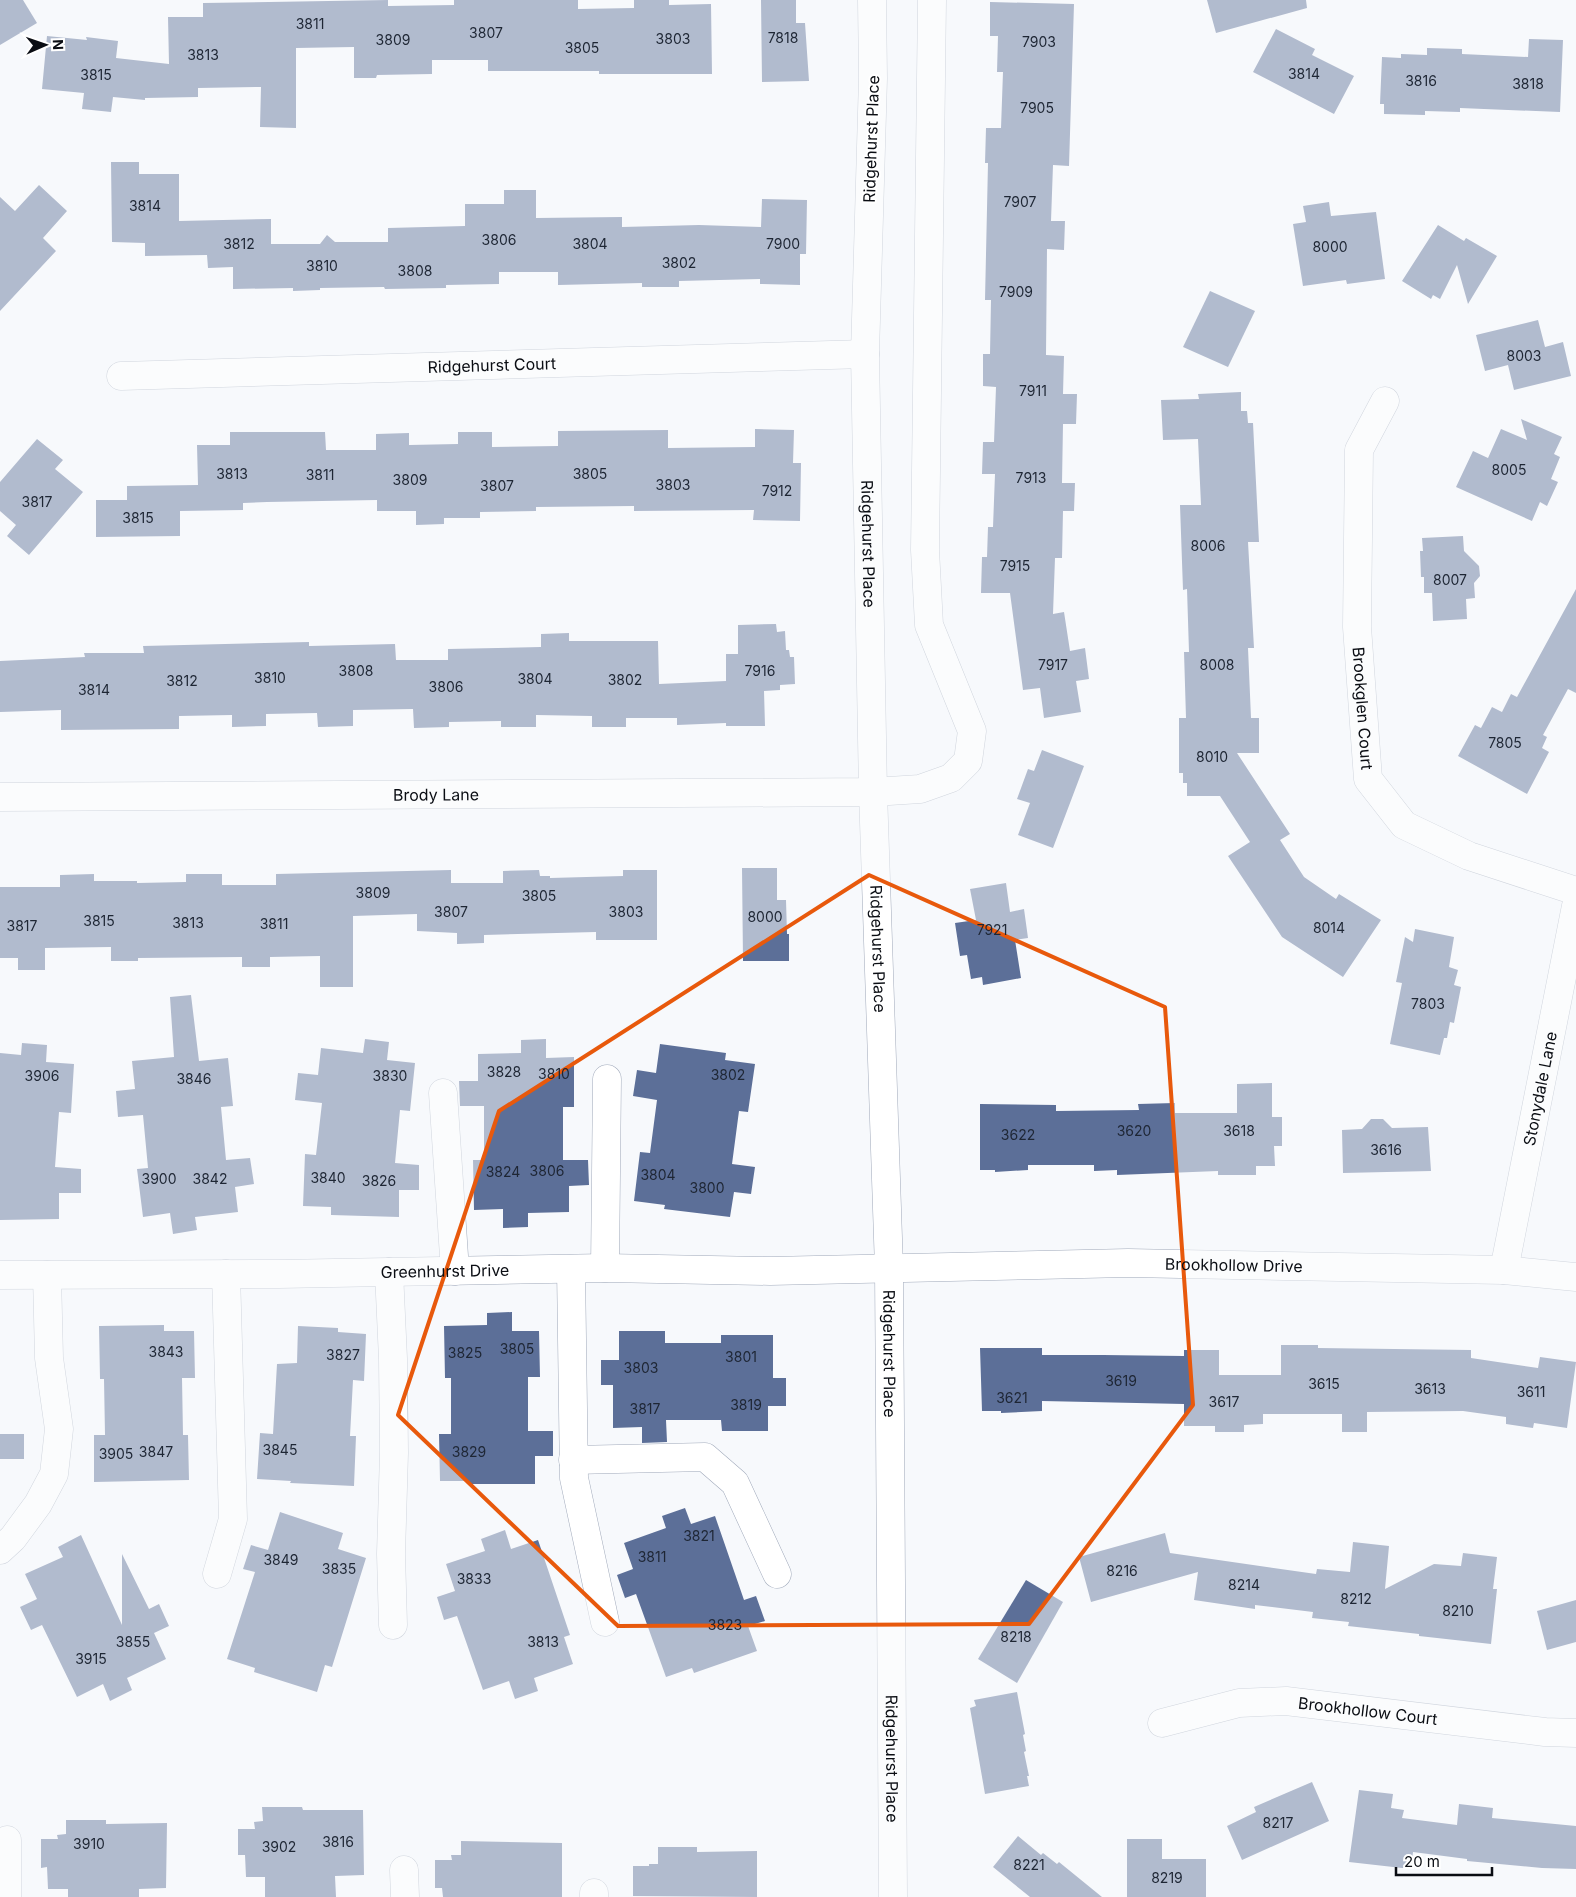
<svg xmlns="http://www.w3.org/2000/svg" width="1576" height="1897" font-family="Inter,sans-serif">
<rect width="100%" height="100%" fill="#f7f9fc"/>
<g fill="#5c6f98">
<path d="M0 0H23L37 23 0 45Z"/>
<path d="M388 0V6L454 5V0H578V9L634 8V0H669V5L711 4 712 74H599V71H488V60H432V74L377 75 376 78H354V47L296 48V128L260 127 261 87 198 88V97L145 98V100L113 97 111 112 82 109 84 93 42 89 47 36 87 40 86 37 118 41 116 58 169 64 168 17H203V3Z"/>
<path d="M761 0H796V23H805L809 81 762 82Z"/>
<path d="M1207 0H1306L1307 8 1216 33Z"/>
<path d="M990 2 1074 4 1069 166 1053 165 1051 221H1065L1064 250 1047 249 1046 355 1064 356 1063 394H1077L1076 424H1063L1062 483H1075L1074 511H1063L1062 558H1055L1053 614 1064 612 1070 651 1085 648 1089 679 1076 681 1081 712 1044 718 1040 688 1023 690 1010 593H981L982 557H987L988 527H993L995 474H982L983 442H994L996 387 983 386V354H990L991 300H985L988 163H985L986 128H1001L1003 72H997L998 36H990Z"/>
<path d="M1276 29 1315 49 1312 55 1354 76 1334 114 1253 72Z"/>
<path d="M1529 39 1563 40 1560 112 1460 108V112L1425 111V115L1384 114V104H1380L1382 57 1401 58V54L1427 55V48L1462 49V54L1528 57Z"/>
<path d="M111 162H139V174H179V221L271 219V244H320L327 235 335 242H388V228L465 226V204H504V190H536V218L622 217V227L699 225 761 227 762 199 807 200 806 254H800V285L760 284V279L679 281V287H642V283L558 285V272H499V284L446 285V288L385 289 384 287 320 288V290L293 291V288L233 289V267L208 268 207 255 145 256V243L112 242Z"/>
<path d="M39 185 67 211 43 238 56 251 0 311V197L15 211Z"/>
<path d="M1329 202 1331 216 1376 212 1385 279 1347 284 1346 280 1303 286 1293 224 1306 222 1303 206Z"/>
<path d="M1438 225 1464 241 1466 238 1497 256 1468 304 1457 265 1440 299 1433 295 1431 299 1402 281Z"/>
<path d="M1210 291 1255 311 1228 367 1183 347Z"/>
<path d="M1538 320 1545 347 1563 342 1571 376 1514 390 1508 365 1485 371 1476 335Z"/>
<path d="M1241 392V411H1247L1248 423H1253L1259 542H1248L1254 648H1248L1251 718H1259V753H1237L1290 834 1280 840 1304 877 1336 899 1339 894 1381 920 1343 977 1282 937 1228 856 1250 842 1220 796H1187V783H1183V773H1179V718H1186L1184 652H1189L1187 589 1183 590 1180 505H1201L1198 439 1163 440 1161 400 1199 399 1198 394Z"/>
<path d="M1521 419 1562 437 1554 454 1560 457 1551 479 1558 482 1547 506 1540 502 1532 521 1456 487 1473 451 1488 458 1501 429 1527 440Z"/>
<path d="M755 429 794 430 793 463H801L800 521 753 520 754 510 634 511V506L536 507V511L480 512V518H444V524L416 525V511H377V500L267 502 243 503V510L180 511V536L96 537V500H127V486L198 485 197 445H230V432H325L326 450H376V434L409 433V445L458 444V432H492V447L558 446V431L668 430V448L755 447Z"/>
<path d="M37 439 63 460 55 469 83 492 29 555 7 536 16 525 0 511V482Z"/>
<path d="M1463 536 1464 551 1479 566 1480 576 1474 583 1475 598 1466 599 1467 619 1433 621 1432 593H1424V577H1421L1420 551H1423L1422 538Z"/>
<path d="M1576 589V693L1568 689 1543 735 1547 737 1542 748 1549 752 1527 794 1458 756 1475 725 1481 728 1492 707 1502 712 1511 694 1517 697Z"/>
<path d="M776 624 777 632 785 631 786 650H789L790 657H794L795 684 780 685V690L764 691 765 726H726V723L677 725V718H626V727H592V716L536 715V727H501V721L449 722V727L414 728 413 709 353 710V726L318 727 317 713 266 714V726L232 727V715L179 716V729L61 730V710L0 712V661L85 657 84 653H144L143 646 309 642V646L395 644 396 660H448V649L541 647V634L569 633V641H658L659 684 726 681V654H738V625Z"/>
<path d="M1042 750 1084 766 1053 848 1018 835 1030 803 1017 799 1028 769 1034 771Z"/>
<path d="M742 868H777V900H786L787 934H789V961H743Z"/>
<path d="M451 870V883H503V871L539 870 540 876H550V878L623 876V870H657V940H596V932L484 935V943L457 944V933L417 931V914L353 916V987H320V956L270 957V967H242V957L138 958V961H111V947L45 948V970H18V958H0V887H60V875L94 874V881H137V883L186 882V874H222V885H276V874Z"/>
<path d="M1006 883 1010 912 1024 909 1028 938 1015 940 1021 978 983 985 982 977 971 979 967 955 960 956 955 923 976 920 970 889Z"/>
<path d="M1415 929 1454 937 1449 967 1458 970 1454 985 1461 987 1454 1023 1450 1022 1447 1038H1444L1440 1055 1390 1044 1402 983 1396 982 1405 937 1413 942Z"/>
<path d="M191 995 199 1061 228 1058 233 1106 221 1107 226 1160 250 1158 254 1184 235 1187 238 1212 195 1217 197 1230 173 1234 170 1213 143 1217 137 1169 148 1168 143 1115 118 1117 116 1091 135 1089 132 1061 174 1057 170 997Z"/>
<path d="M365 1039 389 1042 387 1060 415 1063 410 1111 400 1110 395 1163 419 1165V1190H399V1217L331 1215V1207L303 1206 305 1154 316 1155 322 1103 295 1100 298 1073 318 1075 321 1048 363 1053Z"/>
<path d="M546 1039V1058L574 1057V1107H563V1160H588L589 1185 569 1186V1212L528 1213V1227L503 1228V1209L474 1210 473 1160H484V1106H460L459 1081H478V1054L521 1053V1040Z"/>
<path d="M22 1043 47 1045 46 1062 74 1064 71 1113 59 1112 55 1167 81 1169V1193H59V1219L0 1220V1053L21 1055Z"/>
<path d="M660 1044 726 1053 725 1060 755 1064 748 1112 739 1111 732 1164 755 1167 751 1194 734 1192 730 1217 664 1209 665 1205 634 1201 640 1152 650 1153 657 1100 633 1096 637 1070 656 1073Z"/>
<path d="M1272 1083V1117H1282V1146H1274L1275 1166H1256V1175H1218V1171L1117 1175V1170L1094 1171V1165H1028V1170L995 1172V1170H980V1104L1056 1105V1111L1139 1110 1138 1104 1175 1103V1113H1237V1084Z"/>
<path d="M1371 1119H1383L1392 1128 1428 1127 1431 1171 1343 1173 1342 1130 1362 1129Z"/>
<path d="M512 1312V1331H539L540 1377H528V1431H553V1456H535V1484H467V1481H440L439 1434H451V1378H445L444 1326 487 1325V1313Z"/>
<path d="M164 1325V1331H194L195 1378H182L183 1435H188L189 1480 94 1482V1435H105L104 1379H100L99 1326Z"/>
<path d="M298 1326 338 1328V1332L366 1334 364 1381 353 1380 350 1436H356L354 1486 290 1483 291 1481 257 1479 260 1433 273 1434 277 1364 297 1363Z"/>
<path d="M619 1331H665V1343H721V1335H773V1378H786V1406H768V1431H722L721 1420H666L667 1442 642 1443V1427L613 1428V1385H601V1360H619Z"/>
<path d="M1281 1345H1318V1348L1471 1350V1358L1538 1368 1540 1357 1576 1362 1567 1428 1534 1423 1533 1428 1506 1424V1417L1463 1411 1367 1412V1432H1342V1414H1263V1424L1244 1425V1432H1215V1426H1184V1404L1042 1401V1411L1001 1413V1411H982L980 1348H1042V1355H1103L1184 1356V1350H1219V1375H1281Z"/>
<rect x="0" y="1434" width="24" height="25"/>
<path d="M685 1508 691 1524 715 1516 744 1600 756 1596 765 1621 748 1626 757 1651 694 1673 692 1668 666 1677 636 1594 625 1598 617 1575 633 1569 624 1543 666 1528 662 1516Z"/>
<path d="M280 1512 343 1533 338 1549 366 1558 332 1667 325 1665 317 1692 254 1672 255 1668 227 1659 255 1572 243 1569 251 1545 268 1550Z"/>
<path d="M505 1530 511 1549 538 1540 570 1635 564 1637 573 1664 534 1678 538 1691 515 1699 509 1681 483 1690 457 1616 444 1620 437 1597 455 1591 446 1564 485 1551 481 1539Z"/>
<path d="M1165 1533 1170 1553 1316 1574 1317 1569 1350 1572 1353 1542 1389 1546 1385 1589 1434 1564 1461 1566 1463 1553 1497 1557 1493 1589H1497L1491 1644 1419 1636V1634L1348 1626 1349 1622 1312 1618 1313 1612 1255 1605V1609L1194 1600 1198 1572 1091 1602 1079 1557Z"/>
<path d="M81 1535 122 1625V1554L149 1609 159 1604 169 1626 154 1633 166 1659 127 1678 132 1690 110 1701 103 1684 77 1697 42 1625 31 1630 20 1607 37 1599 25 1574 63 1557 58 1547Z"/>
<path d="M1026 1580 1063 1602 1017 1683 978 1659Z"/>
<path d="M1576 1600V1642L1547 1650 1537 1611Z"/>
<path d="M1017 1692 1025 1734 1023 1735 1026 1751 1024 1752 1029 1776H1027L1029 1786 985 1794 970 1708 976 1706 974 1700Z"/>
<path d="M1312 1782 1329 1821 1242 1860 1227 1826 1256 1812 1254 1807Z"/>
<path d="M1359 1790 1393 1794 1391 1808 1404 1810 1402 1818 1457 1825 1459 1804 1493 1808 1492 1818 1576 1826V1869L1542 1868 1467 1861V1859L1413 1852 1411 1869 1349 1862Z"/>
<path d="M262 1807H302L303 1810H363L364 1875 335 1876 336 1897H265V1877H246L245 1855H238V1829H255L254 1822 263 1821Z"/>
<path d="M66 1820H106V1824L167 1823 166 1888 139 1889V1897H68V1889H48L47 1867 41 1868V1839H58L57 1835 66 1834Z"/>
<path d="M1018 1836 1041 1855 1043 1853 1057 1864 1059 1862 1102 1897H1030L993 1867Z"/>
<path d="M1127 1839H1162V1859H1206V1897H1127Z"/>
<path d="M461 1841 562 1843V1897H443L442 1888H435V1860H452L451 1855H461Z"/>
<path d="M658 1847H697V1852L757 1851V1897L633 1896V1866H649V1864H658Z"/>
</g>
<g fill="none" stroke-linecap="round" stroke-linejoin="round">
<defs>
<g id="minor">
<path id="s1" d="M872 0 873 78 865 354 873 792 889 1268 893 1897"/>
<path id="s2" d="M121 376 865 354"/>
<path id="s3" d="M1385 401 1359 450 1357 627 1368 779 1404 825 1469 856 1576 891"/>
<path id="s4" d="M0 797 873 792 920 789 951 778 968 761 972 731 929 625 925 550 932 0"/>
<path d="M443 1093 455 1271"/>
<path d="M605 1268 607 1079"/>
<path d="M571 1269 574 1478 605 1622"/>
<path id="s5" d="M1504 1270 1576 906"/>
<path d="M389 1272 393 1359 394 1453 391 1554 393 1625"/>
<path id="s6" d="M0 1275 279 1274 605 1268 770 1271 1128 1263 1504 1270 1576 1277"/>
<path d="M573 1460 705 1457 735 1483 777 1574"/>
<path d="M0 1550 13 1538 38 1504 54 1474 59 1429 49 1358 47 1275"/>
<path d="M217 1574 233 1519 226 1274"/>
<path id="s7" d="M1162 1723 1239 1703 1286 1701 1545 1732 1576 1733"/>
<path d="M404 1870 405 1897"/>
<path d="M594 1893V1897"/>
<path d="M7 1897V1840"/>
</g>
</defs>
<use href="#minor" stroke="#a1aabb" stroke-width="29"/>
<use href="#minor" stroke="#fff" stroke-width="28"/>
</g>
<path d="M0 0H1576V1897H0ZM869 875 1165 1007 1193 1405 1029 1624 618 1626 398 1415 499 1111Z" fill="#f7f9fc" fill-opacity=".55" fill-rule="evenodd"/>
<path fill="none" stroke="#e8590c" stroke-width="4" stroke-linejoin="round" d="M869 875 1165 1007 1193 1405 1029 1624 618 1626 398 1415 499 1111Z"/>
<g text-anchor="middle" stroke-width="4" stroke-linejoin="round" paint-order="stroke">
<g font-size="14" fill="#1e2634">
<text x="310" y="29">3811</text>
<text x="486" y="38">3807</text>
<text x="783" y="43">7818</text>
<text x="673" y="44">3803</text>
<text x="393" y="45">3809</text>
<text x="1039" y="47">7903</text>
<text x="582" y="53">3805</text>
<text x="203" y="60">3813</text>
<text x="1304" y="79">3814</text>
<text x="96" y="80">3815</text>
<text x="1421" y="86">3816</text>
<text x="1528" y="89">3818</text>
<text x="1037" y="113">7905</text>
<text x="1020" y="207">7907</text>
<text x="145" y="211">3814</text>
<text x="499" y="245">3806</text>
<text x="239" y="249">3812</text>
<text x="590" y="249">3804</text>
<text x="783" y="249">7900</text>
<text x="1330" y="252">8000</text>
<text x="679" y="268">3802</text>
<text x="322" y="271">3810</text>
<text x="415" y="276">3808</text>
<text x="1016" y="297">7909</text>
<text x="1524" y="361">8003</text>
<text x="1033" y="396">7911</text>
<text x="1509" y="475">8005</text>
<text x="232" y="479">3813</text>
<text x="590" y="479">3805</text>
<text x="320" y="480">3811</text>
<text x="1031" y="483">7913</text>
<text x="410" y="485">3809</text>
<text x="673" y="490">3803</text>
<text x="497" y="491">3807</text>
<text x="777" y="496">7912</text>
<text x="37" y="507">3817</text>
<text x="138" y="523">3815</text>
<text x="1208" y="551">8006</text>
<text x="1015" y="571">7915</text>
<text x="1450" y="585">8007</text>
<text x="1053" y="670">7917</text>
<text x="1217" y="670">8008</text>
<text x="356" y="676">3808</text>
<text x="760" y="676">7916</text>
<text x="270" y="683">3810</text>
<text x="535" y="684">3804</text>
<text x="625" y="685">3802</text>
<text x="182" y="686">3812</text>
<text x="446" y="692">3806</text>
<text x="94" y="695">3814</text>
<text x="1505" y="748">7805</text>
<text x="1212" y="762">8010</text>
<text x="373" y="898">3809</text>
<text x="539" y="901">3805</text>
<text x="451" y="917">3807</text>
<text x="626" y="917">3803</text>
<text x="765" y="922">8000</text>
<text x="99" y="926">3815</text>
<text x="188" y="928">3813</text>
<text x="274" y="929">3811</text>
<text x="22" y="931">3817</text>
<text x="1329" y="933">8014</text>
<text x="992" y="935">7921</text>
<text x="1428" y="1009">7803</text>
<text x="504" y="1077">3828</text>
<text x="554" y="1079">3810</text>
<text x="728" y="1080">3802</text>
<text x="42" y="1081">3906</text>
<text x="390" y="1081">3830</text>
<text x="194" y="1084">3846</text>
<text x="1134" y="1136">3620</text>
<text x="1239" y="1136">3618</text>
<text x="1018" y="1140">3622</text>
<text x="1386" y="1155">3616</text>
<text x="547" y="1176">3806</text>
<text x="503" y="1177">3824</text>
<text x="658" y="1180">3804</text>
<text x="328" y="1183">3840</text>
<text x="159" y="1184">3900</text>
<text x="210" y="1184">3842</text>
<text x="379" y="1186">3826</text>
<text x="707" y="1193">3800</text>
<text x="517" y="1354">3805</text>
<text x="166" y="1357">3843</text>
<text x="465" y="1358">3825</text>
<text x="343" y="1360">3827</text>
<text x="741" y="1362">3801</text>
<text x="641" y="1373">3803</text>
<text x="1121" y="1386">3619</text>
<text x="1324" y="1389">3615</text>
<text x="1430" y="1394">3613</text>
<text x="1531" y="1397">3611</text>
<text x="1012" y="1403">3621</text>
<text x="1224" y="1407">3617</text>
<text x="746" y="1410">3819</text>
<text x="645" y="1414">3817</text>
<text x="280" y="1455">3845</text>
<text x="156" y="1457">3847</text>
<text x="469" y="1457">3829</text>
<text x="116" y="1459">3905</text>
<text x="699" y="1541">3821</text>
<text x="652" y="1562">3811</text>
<text x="281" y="1565">3849</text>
<text x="339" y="1574">3835</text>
<text x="1122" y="1576">8216</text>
<text x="474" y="1584">3833</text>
<text x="1244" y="1590">8214</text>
<text x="1356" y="1604">8212</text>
<text x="1458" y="1616">8210</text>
<text x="725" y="1630">3823</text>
<text x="1016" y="1642">8218</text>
<text x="133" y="1647">3855</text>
<text x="543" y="1647">3813</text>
<text x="91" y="1664">3915</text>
<text x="1278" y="1828">8217</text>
<text x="338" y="1847">3816</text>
<text x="89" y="1849">3910</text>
<text x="279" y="1852">3902</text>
<text x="1029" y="1870">8221</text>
<text x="1167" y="1883">8219</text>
</g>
<g font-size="16" fill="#0a0d13" stroke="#fff">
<text transform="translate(871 139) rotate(-88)" y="6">Ridgehurst Place</text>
<text dy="6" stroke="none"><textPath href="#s2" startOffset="371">Ridgehurst Court</textPath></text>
<text dy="6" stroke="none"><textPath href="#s1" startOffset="544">Ridgehurst Place</textPath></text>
<text dy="6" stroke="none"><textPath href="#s3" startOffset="314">Brookglen Court</textPath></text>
<text dy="6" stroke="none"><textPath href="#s4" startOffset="436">Brody Lane</textPath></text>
<text dy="6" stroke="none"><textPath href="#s1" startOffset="949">Ridgehurst Place</textPath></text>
<text dy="6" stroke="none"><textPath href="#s5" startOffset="185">Stonydale Lane</textPath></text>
<text dy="6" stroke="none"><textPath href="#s6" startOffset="1234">Brookhollow Drive</textPath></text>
<text dy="6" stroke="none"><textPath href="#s6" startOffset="445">Greenhurst Drive</textPath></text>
<text dy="6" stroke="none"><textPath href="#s1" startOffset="1354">Ridgehurst Place</textPath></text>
<text dy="6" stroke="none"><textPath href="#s7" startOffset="209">Brookhollow Court</textPath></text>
<text dy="6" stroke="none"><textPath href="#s1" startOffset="1759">Ridgehurst Place</textPath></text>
</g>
</g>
<g transform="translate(45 45) rotate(88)" stroke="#ffffff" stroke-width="4" paint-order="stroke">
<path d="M0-4L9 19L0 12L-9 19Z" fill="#0a0d13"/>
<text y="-8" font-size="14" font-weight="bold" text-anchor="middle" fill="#0a0d13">N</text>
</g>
<path d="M1396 1867v8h96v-8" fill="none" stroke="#0a0d13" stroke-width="2.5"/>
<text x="1404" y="1867" font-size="15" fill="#0a0d13" stroke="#ffffff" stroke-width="4" paint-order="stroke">20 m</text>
</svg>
